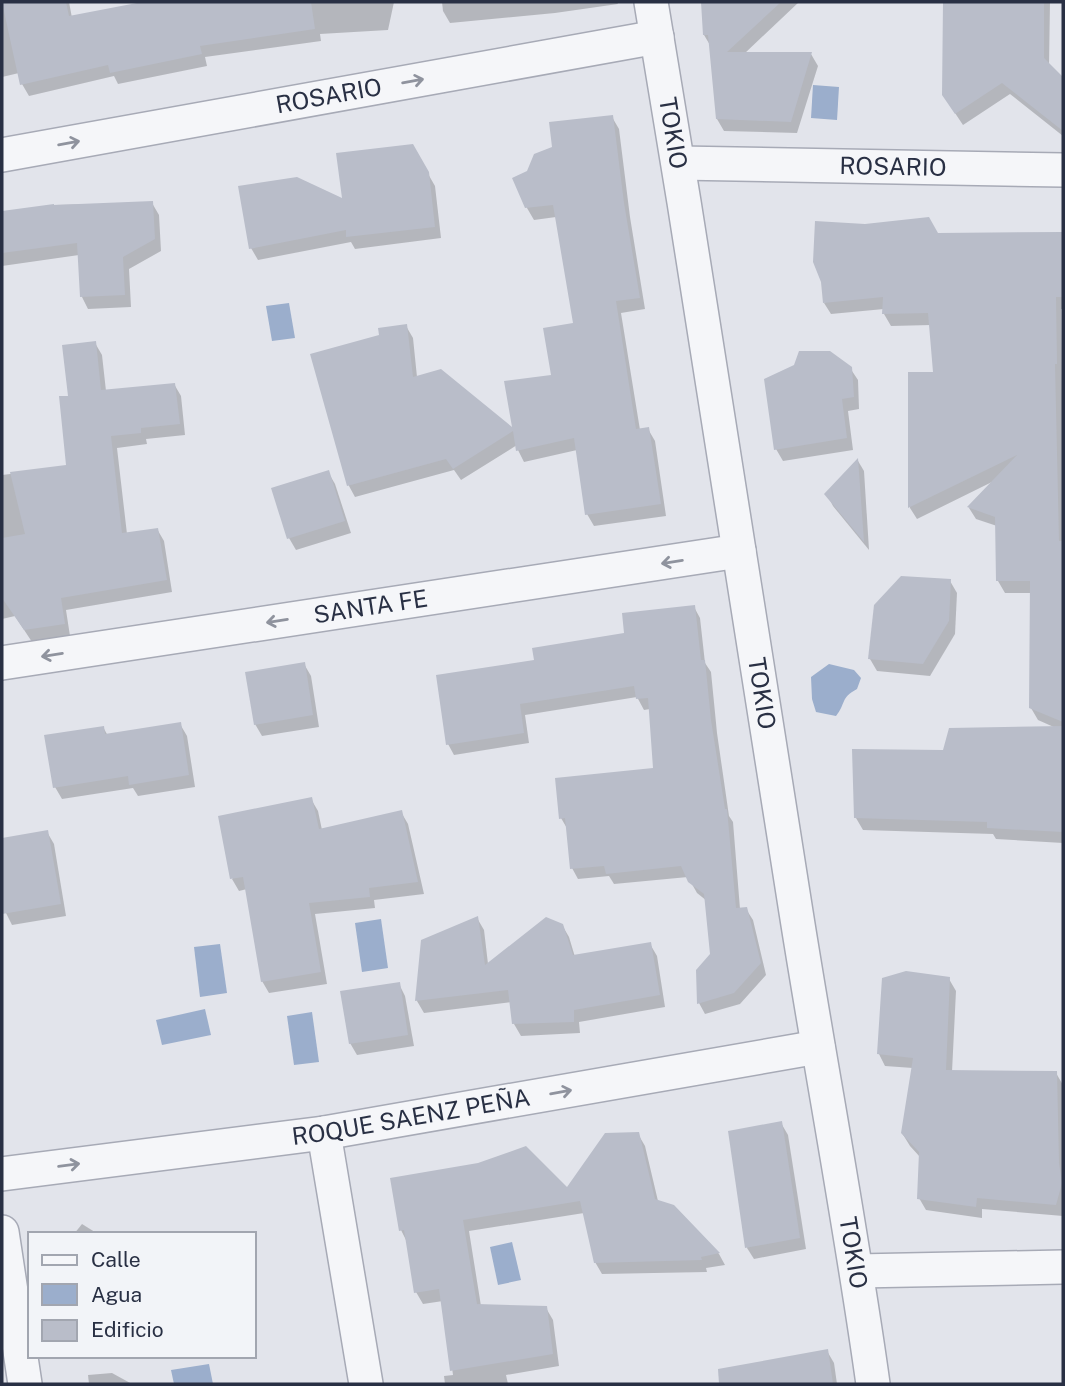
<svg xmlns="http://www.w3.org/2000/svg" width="1065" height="1386" font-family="'Public Sans',sans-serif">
<rect width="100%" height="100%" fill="#e2e4eb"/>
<g fill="#9baecc">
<path d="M813 85 839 87 837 120 811 118Z"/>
<path d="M289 303 295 338 272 341 266 306Z"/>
<path d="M829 664 854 670 861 678 857 689C840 698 846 704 836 716L816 712 812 699 811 677Z"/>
<path d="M381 919 388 968 362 972 355 923Z"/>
<path d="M220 944 227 993 200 997 194 947Z"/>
<path d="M205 1009 211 1035 162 1045 156 1020Z"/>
<path d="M312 1012 319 1062 294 1065 287 1016Z"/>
<path d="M512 1242 521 1280 498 1285 490 1247Z"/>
<path d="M209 1364 213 1384H174L171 1370Z"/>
</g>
<g fill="#0003">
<path d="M2 2H69L72 18 151 2H394L388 30 320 34 321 41 205 57 207 66 118 84 114 76 29 96 22 84 19 73 2 77Z"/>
<path d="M442 2H617L618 4 555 13 450 23 443 11Z"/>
<path d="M703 2H799L744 54H811L818 66 797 133 724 131 717 119 710 45 704 35Z"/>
<path d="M966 2H1050L1049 66 1063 85V136L1010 94 963 125 951 107 965 44Z"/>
<path d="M612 117 619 129 630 217 645 309 621 313 640 430 648 429 655 441 666 516 594 526 587 514 577 450 524 462 518 450 517 445 461 480 454 470 355 497 349 486 312 355 380 336 406 326 413 338 417 377 514 431 553 376 575 325 556 217 534 220 527 208 529 173Z"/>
<path d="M412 146 435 186 441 238 355 249 351 242 258 260 251 248 344 201Z"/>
<path d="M152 203 159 215 161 251 129 269 131 307 88 309 82 297 79 255 2 266V213L53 205Z"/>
<path d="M1061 233 1063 237V309H1061L1063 484V843L996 839 993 834 863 830 856 818 945 752 1056 728 1038 720 1031 708V593H1005L998 581 997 526 976 519 969 508 994 481 917 519 910 508V373L935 374 931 325 891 326 884 314V309L831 314 824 303 937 235Z"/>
<path d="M95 343 102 355 106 391 174 384 181 396 185 435 146 439 147 444 117 448 127 534 157 529 164 541 172 592 66 610 70 636 32 642 15 616 2 619V475L68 467 70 397Z"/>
<path d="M850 368 858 380 859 409 848 411 853 450 783 461 776 449Z"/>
<path d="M858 461 864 471 869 550 833 506 827 494Z"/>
<path d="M328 472 335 484 351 533 296 550 289 538Z"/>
<path d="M950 581 957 593 955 634 930 676 877 671 870 659Z"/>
<path d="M694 607 700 618 705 663 711 672 717 733 729 816 733 822 740 909H746L753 920 766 975 740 1004 705 1014 699 1003 712 954 707 901 697 893 688 877 614 884 609 876 578 879 572 868 568 830 561 818 655 770 650 709 644 710 637 697 525 715 529 743 454 755 448 744 536 661 626 634Z"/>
<path d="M304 664 311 676 319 727 262 736 255 724Z"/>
<path d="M180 724 187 736 195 787 138 796 133 788 62 799 55 787 103 727 108 736Z"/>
<path d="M311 799 318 811 322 830 401 812 408 824 424 894 374 900 375 908 315 914 327 984 269 993 262 981 247 889 239 891 232 879Z"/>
<path d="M47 832 54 844 66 916 12 925 6 913 2 891V839Z"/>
<path d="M477 918 484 930 488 964 562 925 569 937 575 957 650 944 657 956 665 1007 579 1022 580 1033 521 1036 514 1024 511 1002 424 1013 417 1001 423 941Z"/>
<path d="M949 979 956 991 952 1072 1056 1073 1063 1085V1216L982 1209V1218L926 1210 919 1198 920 1157 910 1146 902 1133 913 1068 885 1066 879 1054Z"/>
<path d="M399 984 405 996 414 1046 357 1055 350 1043Z"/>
<path d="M781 1123 788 1135 806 1249 754 1259 747 1248Z"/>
<path d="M638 1134 645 1146 658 1201 674 1206 719 1254 725 1265 706 1268 707 1272 602 1274 595 1262 584 1213 469 1231 481 1306 546 1308 553 1320 559 1366 506 1375 508 1384H445L444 1376 453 1375 443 1301 423 1304 416 1292 407 1242 401 1230 567 1190Z"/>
<path d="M82 1224 98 1234H74Z"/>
<path d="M827 1351 834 1363 837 1384H737L732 1368Z"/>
<path d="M112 1373 132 1384H89L88 1375Z"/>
</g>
<g fill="#b9bdc9">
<path d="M2 2H66L69 16 142 2H311L315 29 200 46 202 54 110 73 108 65 20 85Z"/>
<path d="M701 2H781L727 52H812L791 122 716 119 708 35H703Z"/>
<path d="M943 2H1044V58L1063 77V131L1002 83 955 114 942 95Z"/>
<path d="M613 115 624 203 640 298 616 301 636 429 649 427 661 504 585 515 574 438 516 451 513 431 453 469 446 459 347 486 310 354 379 335 378 328 407 324 413 377 441 369 512 427 504 381 551 375 543 328 573 323 553 205 525 208 512 178 527 171 534 154 552 147 549 122Z"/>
<path d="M413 144 429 172 435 227 346 237V230L249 249 238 186 297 177 342 198 336 153Z"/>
<path d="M153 201 155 239 123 257 125 295 80 297 77 243 2 253V211L54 204V205Z"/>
<path d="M929 217 938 233 1062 232V297H1056L1057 364H1055L1059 541H1063V722L1029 708 1030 581H996L995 517 967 507 1017 455 908 508V372H933L928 313 882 314 883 297 823 303 821 282 813 262 815 221 865 224Z"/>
<path d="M96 341 101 390 175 383 180 424 141 428V433L111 436 122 533 158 528 167 580 61 598 65 624 24 630 2 598V538L25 534 10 472 66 465 59 396H68L62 345Z"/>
<path d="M799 351H830L852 367 854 397 842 399 847 438 774 450 764 379 794 365Z"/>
<path d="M858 458 864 542 824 494Z"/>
<path d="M329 470 345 521 287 539 271 488Z"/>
<path d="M901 576 951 579 949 621 923 664 868 659 874 605Z"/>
<path d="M695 605 701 660H705L711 720 725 809H727L736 908 747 907 761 963 734 993 697 1004 696 970 710 954 704 894 688 882 681 866 606 874 604 866 570 869 565 818 559 819 555 778 653 768 648 698 636 699 634 686 520 704 524 733 446 745 436 675 534 660 532 648 624 633 622 613Z"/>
<path d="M305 662 313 715 254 725 245 672Z"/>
<path d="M181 722 189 775 129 785 128 776 53 788 44 735 104 726 105 734Z"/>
<path d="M1063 726V832L987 828V822L854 818 852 749 943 750 949 728Z"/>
<path d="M312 797 319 829 402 810 418 882 369 888 370 897 309 903 321 972 261 982 243 877 230 879 218 816Z"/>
<path d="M48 830 61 904 2 914V838Z"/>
<path d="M478 916 485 965 546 917 563 924 573 955 651 942 660 995 574 1010V1022L512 1024 508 990 415 1001 421 940Z"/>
<path d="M906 971 950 977 946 1070 1057 1071 1059 1163 1062 1183 1056 1205 977 1198 976 1207 917 1199 919 1152 901 1133 913 1058 877 1054 882 978Z"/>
<path d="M400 982 408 1035 349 1044 340 991Z"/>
<path d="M782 1121 800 1238 745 1248 728 1131Z"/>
<path d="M639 1132 655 1199 674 1205 720 1253 701 1257 702 1260 594 1263 580 1201 463 1220 477 1304 547 1306 553 1354 450 1371 439 1289 414 1293 404 1230 399 1231 390 1178 478 1163 526 1146 567 1187 605 1133Z"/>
<path d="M828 1349 833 1384H719L718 1369Z"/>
</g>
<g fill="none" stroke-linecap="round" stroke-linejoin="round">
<defs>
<g id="minor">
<path id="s1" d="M651 2C702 305 748 609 796 912 821 1070 851 1226 873 1384"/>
<path id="s2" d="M2 155 657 37"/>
<path id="s3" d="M679 163 1063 170"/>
<path id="s4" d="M2 663 739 551"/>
<path d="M324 1133 366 1384"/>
<path id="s5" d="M2 1174 324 1133 818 1047"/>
<path d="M2 1232 25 1384"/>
<path d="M857 1271 1063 1267"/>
</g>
</defs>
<use href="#minor" stroke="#a7aab6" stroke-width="36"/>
<use href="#minor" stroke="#f5f6f9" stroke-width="33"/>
</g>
<defs><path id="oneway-shaft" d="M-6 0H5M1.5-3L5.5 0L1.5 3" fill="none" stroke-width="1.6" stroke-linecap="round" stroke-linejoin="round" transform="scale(1.75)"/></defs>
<g stroke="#8f939e">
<use href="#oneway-shaft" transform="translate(413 81) rotate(-10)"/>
<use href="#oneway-shaft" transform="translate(69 143) rotate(-10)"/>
<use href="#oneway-shaft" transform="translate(672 562) rotate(171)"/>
<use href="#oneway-shaft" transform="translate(277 621) rotate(171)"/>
<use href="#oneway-shaft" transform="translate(52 655) rotate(171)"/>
<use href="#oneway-shaft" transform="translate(561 1092) rotate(-10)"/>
<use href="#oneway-shaft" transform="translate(69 1165) rotate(-7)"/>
</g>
<g text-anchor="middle" stroke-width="7" stroke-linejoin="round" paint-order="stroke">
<g font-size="24" fill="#293044" stroke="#f2f4f8">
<text dy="8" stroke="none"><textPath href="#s2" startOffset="332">ROSARIO</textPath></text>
<text dy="8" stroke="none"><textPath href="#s1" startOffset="133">TOKIO</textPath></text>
<text dy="8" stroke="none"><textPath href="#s3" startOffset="214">ROSARIO</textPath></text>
<text dy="8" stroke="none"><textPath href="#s4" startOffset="373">SANTA FE</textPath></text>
<text dy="8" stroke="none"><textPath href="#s1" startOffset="700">TOKIO</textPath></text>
<text dy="8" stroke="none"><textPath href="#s5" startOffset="413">ROQUE SAENZ PEÑA</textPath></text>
<text dy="8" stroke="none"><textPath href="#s1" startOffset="1267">TOKIO</textPath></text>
</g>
</g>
<rect width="1065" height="1386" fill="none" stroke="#293044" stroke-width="7"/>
<rect x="28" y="1232" width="228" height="126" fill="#f2f4f8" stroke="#a2a6b0" stroke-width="2"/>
<rect x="42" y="1255" width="35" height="10" fill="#f5f6f9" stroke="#a2a6b0" stroke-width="2"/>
<text x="91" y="1267" font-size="21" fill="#293044">Calle</text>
<rect x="42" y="1284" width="35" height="21" fill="#9baecc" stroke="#a2a6b0" stroke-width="2"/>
<text x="91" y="1302" font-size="21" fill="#293044">Agua</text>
<rect x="42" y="1320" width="35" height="21" fill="#b9bdc9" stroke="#a2a6b0" stroke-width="2"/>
<text x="91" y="1337" font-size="21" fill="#293044">Edificio</text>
</svg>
